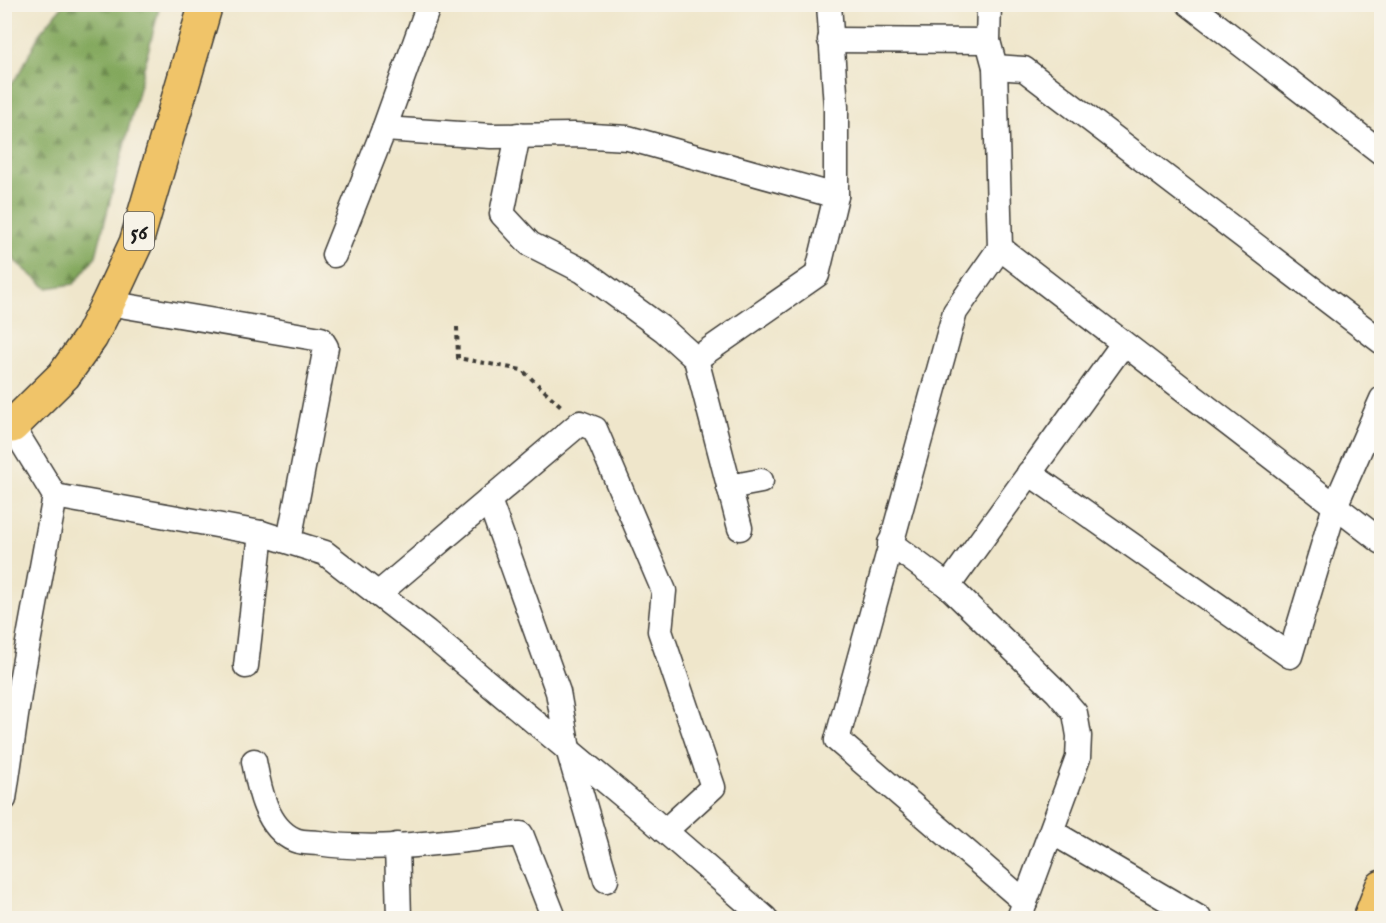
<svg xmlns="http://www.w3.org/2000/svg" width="1386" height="923" font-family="'IM FELL English',serif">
<defs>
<pattern id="forest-firs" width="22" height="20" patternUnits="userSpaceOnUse" patternTransform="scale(1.5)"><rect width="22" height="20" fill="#83a85d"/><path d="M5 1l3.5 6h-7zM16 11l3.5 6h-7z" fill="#6a884c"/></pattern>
</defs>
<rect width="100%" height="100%" fill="#f7f3e8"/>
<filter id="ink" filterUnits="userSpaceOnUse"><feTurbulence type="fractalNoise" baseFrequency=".0167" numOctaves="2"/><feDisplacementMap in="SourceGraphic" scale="12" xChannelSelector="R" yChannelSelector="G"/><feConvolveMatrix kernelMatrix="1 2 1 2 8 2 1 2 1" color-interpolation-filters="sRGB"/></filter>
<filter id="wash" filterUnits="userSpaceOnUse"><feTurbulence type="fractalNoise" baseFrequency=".008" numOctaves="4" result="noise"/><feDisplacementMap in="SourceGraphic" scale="24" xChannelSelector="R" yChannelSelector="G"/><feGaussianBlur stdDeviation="1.35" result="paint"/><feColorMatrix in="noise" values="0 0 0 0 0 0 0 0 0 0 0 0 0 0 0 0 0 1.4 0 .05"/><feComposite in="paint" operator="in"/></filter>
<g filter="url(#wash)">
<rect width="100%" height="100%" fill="#efe6cb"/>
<path fill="url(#forest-firs)" stroke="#50623c" stroke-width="1.5" d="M63 5H160L96 256 74 284 47 288 15 261 5 238V91L19 74 40 33Z"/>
</g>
<g filter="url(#ink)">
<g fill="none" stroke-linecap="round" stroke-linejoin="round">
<defs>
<g id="street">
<path d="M989 4 988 41 995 67 1000 248 955 312 837 740 1025 902"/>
<path d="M1189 4 1382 153"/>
<path d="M830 40 988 41"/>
<path d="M995 67 1024 69 1382 342"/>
<path d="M384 129 491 136 574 135 628 138 836 196"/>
<path d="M518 135 502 214 530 244 583 271 664 330 696 359 740 528"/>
<path d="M1000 248 1382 542"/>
<path d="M334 255 384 129 429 4"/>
<path d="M108 303 321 339 326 347 289 541"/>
<path d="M696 359 817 275 836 196V107L829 4"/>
<path d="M1029 473 1290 656 1335 506 1382 399"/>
<path d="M729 487 761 481"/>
<path d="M55 496 261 533 325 553 427 632 651 819 765 918"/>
<path d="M489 500 558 692 568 749 606 880"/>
<path d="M890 543 948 586 1057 692 1075 713 1079 736 1078 758 1019 918"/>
<path d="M948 586 1123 344"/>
<path d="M378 594 580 423 595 429 664 591 660 631 713 787 665 831"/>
<path d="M246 666 261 533"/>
<path d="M254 761C259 788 266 828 295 840 302 843 311 842 318 843 384 853 455 840 521 834L554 918"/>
<path d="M4 799 21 681 55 496 12 426"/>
<path d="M1052 832 1199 918"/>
<path d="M397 845 399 918"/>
</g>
<g id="primary">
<path d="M12 426 64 375 91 337 108 303 136 243 206 4"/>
<path d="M1370 918 1382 887"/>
</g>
</defs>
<use href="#street" stroke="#3c3a36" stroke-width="27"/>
<use href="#primary" stroke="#3c3a36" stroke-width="36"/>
<path stroke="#3c3a36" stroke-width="4" stroke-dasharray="4.5 4.5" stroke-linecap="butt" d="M457 327 458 358 522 370 561 406"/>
<use href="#street" stroke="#fff" stroke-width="24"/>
<use href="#primary" stroke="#f0c469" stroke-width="33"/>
</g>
</g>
<g text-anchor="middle" stroke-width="4.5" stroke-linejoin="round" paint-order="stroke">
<rect fill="#f7f3e8" stroke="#5e5c59" stroke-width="1.5" x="124" y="212" width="30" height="38" rx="4.5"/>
<g font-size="22" font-weight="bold" fill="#1c1c1c">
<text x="139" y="239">56</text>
</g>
</g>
<rect width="1386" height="923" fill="none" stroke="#f7f3e8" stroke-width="24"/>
</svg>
